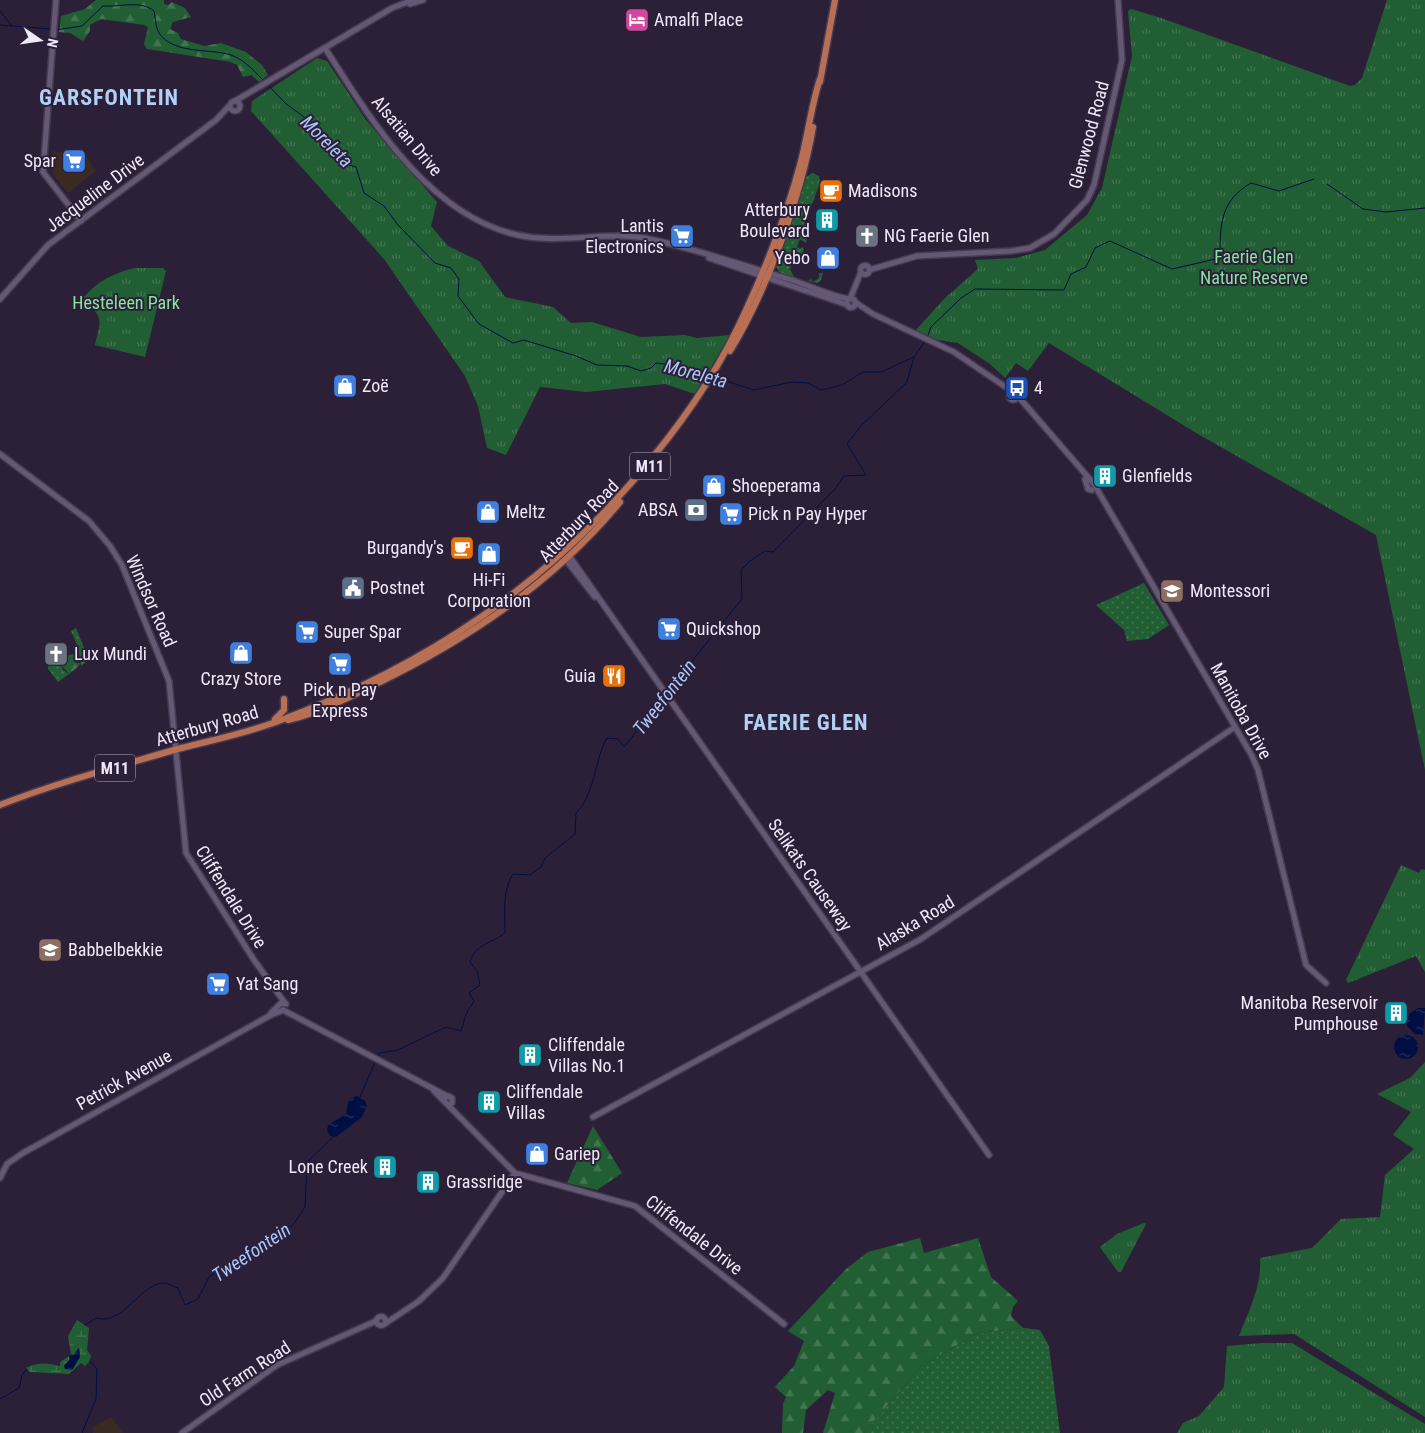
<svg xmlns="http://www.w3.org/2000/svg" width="1425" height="1433" font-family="'Roboto Condensed',sans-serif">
<defs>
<pattern id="grass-dots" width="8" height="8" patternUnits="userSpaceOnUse" patternTransform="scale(1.25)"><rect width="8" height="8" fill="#225e33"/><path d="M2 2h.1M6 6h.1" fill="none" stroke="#427551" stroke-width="1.8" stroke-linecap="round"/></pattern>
<pattern id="forest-firs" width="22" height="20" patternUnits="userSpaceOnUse" patternTransform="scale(1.25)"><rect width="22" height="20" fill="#225e33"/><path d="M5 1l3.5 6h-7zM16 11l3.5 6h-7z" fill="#427551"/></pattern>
<pattern id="wetland-marsh" width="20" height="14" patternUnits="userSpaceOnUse" patternTransform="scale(1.25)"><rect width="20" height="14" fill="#225e33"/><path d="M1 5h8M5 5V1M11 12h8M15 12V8" fill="none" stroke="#427551"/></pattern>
<pattern id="park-tufts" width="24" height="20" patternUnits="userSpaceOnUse" patternTransform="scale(1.25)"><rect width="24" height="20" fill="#225e33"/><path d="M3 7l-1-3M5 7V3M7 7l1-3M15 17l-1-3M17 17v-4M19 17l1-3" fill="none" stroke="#427551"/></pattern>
<pattern id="garden-furrows" width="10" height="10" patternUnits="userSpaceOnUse" patternTransform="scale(1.25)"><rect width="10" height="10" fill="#225e33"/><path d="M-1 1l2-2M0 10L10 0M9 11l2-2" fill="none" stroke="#427551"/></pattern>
<pattern id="water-ripples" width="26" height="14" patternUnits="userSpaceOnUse" patternTransform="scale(1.25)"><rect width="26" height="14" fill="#000f43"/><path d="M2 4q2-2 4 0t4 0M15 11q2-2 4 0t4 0" fill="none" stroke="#26325f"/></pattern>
</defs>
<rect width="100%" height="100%" fill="#2c2038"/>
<g fill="#3b2a21">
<path d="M53 151 85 154 96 171 68 193 52 173Z"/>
<path d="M111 1417 123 1433H93V1427Z"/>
</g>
<g fill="url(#grass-dots)">
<path d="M812 173 817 180 816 190 789 269 792 277 779 272 776 266 805 178Z"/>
<path d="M1144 583 1169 625 1148 639 1127 641 1124 630 1096 605Z"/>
<path d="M76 628 89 660 81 666 78 647 71 631Z"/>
<path d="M64 660 61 665 63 670 69 674 58 682 48 669 49 663Z"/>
<path d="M1023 1328 1040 1330 1049 1346 1060 1433H864L921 1366 978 1333Z"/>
</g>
<g fill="url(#forest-firs)">
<path d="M96 0H164V4L168 5 172 2 185 8 191 17 173 22 170 29 178 33 181 39 204 46 221 43 246 52 262 65 268 75 259 82 252 75 243 77 237 65 231 62 147 49 144 44 148 27 144 25 101 19 90 25V31L83 41 70 33 59 32 61 16 85 9Z"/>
<path d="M76 653V663H80L79 666 69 674 61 665 67 656Z"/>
<path d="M593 1126 622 1173 597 1190 567 1183Z"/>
<path d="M920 1238 924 1253 978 1238 991 1277 1018 1301 1013 1307 1011 1316 1023 1328 978 1333 921 1366 864 1433H823L835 1393 828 1390 806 1410 803 1433H782L783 1404 786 1397 775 1387 794 1366 804 1341 788 1331 846 1269 868 1252Z"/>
</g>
<path fill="url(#wetland-marsh)" d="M77 1320 89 1328 87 1350 91 1356 89 1362 85 1366 81 1363 69 1374 30 1372 26 1368C38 1362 48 1363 60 1366V1362L69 1356 70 1361 64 1366 73 1369C76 1361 82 1356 78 1348L74 1355 71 1354 68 1336Z"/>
<g fill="url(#park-tufts)">
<path d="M1387 0H1425V770L1376 535 1198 434 1049 343 1028 371 1016 363 1005 378 990 364 958 343 933 339 915 331 944 299 978 269 975 260 1016 258 1045 250 1087 215 1102 188 1132 56 1128 11 1131 9 1161 18 1350 86 1355 85 1362 78Z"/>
<path d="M317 58 327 61 366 120 437 202 431 226 448 246 479 261 505 297 553 307 571 323 592 322 641 337 685 335 697 338 730 335 695 394 665 384 586 392 540 387 506 455 487 448 478 406 465 376 384 259 251 111 252 101Z"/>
<path d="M135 268H163L166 271 145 357 95 345C100 323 105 317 85 302L84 297C99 280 114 273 135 268Z"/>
<path d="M1401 865 1419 873 1421 869 1425 870V972L1416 956 1348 983 1346 980Z"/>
<path d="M1425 1062V1417L1294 1334 1239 1336C1249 1310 1262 1286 1260 1258L1312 1248 1341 1219 1380 1217 1385 1175 1414 1149 1393 1135 1411 1112 1377 1094 1410 1078Z"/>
<path d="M1144 1223 1146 1224 1121 1272H1118L1100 1247 1117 1234Z"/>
<path d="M1262 1343H1292L1425 1424V1433H1177L1183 1423 1199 1416 1224 1387 1227 1346Z"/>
</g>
<path fill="url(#garden-furrows)" d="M812 173 819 176 820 183 805 223 803 239H807L806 243 800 239 797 247 801 249 802 247 804 249 802 255 800 253 794 255 790 269 794 277 808 281 811 279 813 282 819 278V273H823L821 280 817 283 792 277 789 269 816 190 817 180Z"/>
<g fill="url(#water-ripples)">
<path d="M1418 1008H1425L1423 1035 1415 1034 1407 1026 1409 1014Z"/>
<circle cx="1406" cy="1047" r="12"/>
<path d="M357 1096 365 1101 367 1106 362 1117 336 1137 330 1136 327 1130 328 1125 346 1114C349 1104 345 1100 357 1096Z"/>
<path d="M79 1348 80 1357 72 1370 65 1369 64 1366 70 1359 69 1356 74 1355Z"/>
</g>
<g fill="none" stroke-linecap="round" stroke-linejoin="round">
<g stroke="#000f43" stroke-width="1">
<path d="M0 11 12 26"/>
<path d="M0 25 51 29"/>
<path d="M55 30 82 26 103 6C120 7 141 0 154 11 156 19 155 26 159 33 174 55 210 48 231 55 245 60 255 72 264 81"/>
<path d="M267 84 285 103 304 117 332 151 346 164 356 167 364 193 384 206 398 225 435 263 451 268 459 279 458 296 479 324 513 343 524 340 576 356 597 365 627 366 641 371 651 368 656 363 683 366 692 372 708 375"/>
<path d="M1327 184 1363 209 1386 212 1425 208"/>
<path d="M927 338 931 327 961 298 975 289 1064 290 1071 274 1086 267 1095 248 1110 241 1172 269 1220 258C1220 225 1220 201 1251 183L1279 191 1314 179"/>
<path d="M714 377 754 390 792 382 808 383 821 390 842 385 863 372H881L914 357 925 341"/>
<path d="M667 692 742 599 741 570 750 561 765 551 773 552 835 489 844 476 866 475 847 444 861 426 907 382 914 357"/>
<path d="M377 1058 379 1053 398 1050 446 1027 461 1031 466 1014 474 1001 469 993 480 985 477 971 470 962C474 945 492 943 505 933 505 914 502 891 513 874L530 875 541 867 545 858 575 834 576 813C595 795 594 761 607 738L618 739 624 747 665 696"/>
<path d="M360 1097 375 1062"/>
<path d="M85 1325 96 1318C124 1326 140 1283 164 1283 168 1283 174 1287 178 1288L185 1305 198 1299 209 1277 293 1225 305 1207 307 1162 333 1137"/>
<path d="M0 1399 19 1388 22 1375 27 1369"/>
<path d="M82 1433 96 1399 97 1369 90 1361"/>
</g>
<defs>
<g id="tertiary">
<path d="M56 0 43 172 81 221"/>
<path d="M410 4 423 0"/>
<path d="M325 48C372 122 434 224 529 237 571 243 609 230 654 240 702 251 748 267 795 281 813 287 830 296 849 299"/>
<path d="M235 101 392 8 413 0"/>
<circle cx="235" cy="106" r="5"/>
<path d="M709 258 848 305"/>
<circle cx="865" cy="270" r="4.5"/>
<path d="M869 270 917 256 1011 251 1030 248 1054 234 1087 200 1094 185 1122 60 1118 0"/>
<circle cx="851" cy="303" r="4.5"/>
<path d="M0 299 48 245 216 120 230 105"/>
<path d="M850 299 861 272"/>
<path d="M855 302 873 314 954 352 1013 392"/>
<circle cx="1013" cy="396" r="4"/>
<path d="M1017 395 1094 484 1252 756 1258 770 1306 965 1326 983"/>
<path d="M0 454 89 521 110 546 122 565 169 681 186 853 254 960 285 1003"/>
<path d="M1085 479 1088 489 1092 490"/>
<path d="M570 557 989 1155"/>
<path d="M566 560 595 597"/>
<path d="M283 1010 447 1096"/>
<path d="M271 1013 281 1003 286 1004"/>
<path d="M434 1091 515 1173 635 1206 784 1324"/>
<path d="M445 1098 448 1096 452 1098V1103L448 1105"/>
<path d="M593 1117 921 939 1235 727"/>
<path d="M0 1178 7 1164 23 1153 269 1016 283 1010"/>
<circle cx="381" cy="1321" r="4.5"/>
<path d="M386 1323 419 1301 443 1278 515 1173"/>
<path d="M182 1433 277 1365 376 1321"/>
</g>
<g id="primary">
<path d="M820 82 835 0"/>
<path d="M730 351C767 291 801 196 813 127"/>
<path d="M275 719 284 710V699"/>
<path d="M288 720C318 713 348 698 376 684 467 640 555 581 620 502"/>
<path d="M0 805C56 783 116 767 174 750 208 741 243 734 276 722 427 666 551 583 653 457 690 412 723 362 747 308 768 262 787 214 800 165 808 136 811 106 820 79"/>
</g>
</defs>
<use href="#tertiary" stroke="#453a4f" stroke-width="8"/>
<use href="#primary" stroke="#453a4f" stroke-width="9"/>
<use href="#tertiary" stroke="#655874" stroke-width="5"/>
<use href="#primary" stroke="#b86f54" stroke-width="6"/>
</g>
<defs>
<symbol id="hotel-square" viewBox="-11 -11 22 22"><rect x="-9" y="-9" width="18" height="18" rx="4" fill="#d1479c" stroke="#2c2038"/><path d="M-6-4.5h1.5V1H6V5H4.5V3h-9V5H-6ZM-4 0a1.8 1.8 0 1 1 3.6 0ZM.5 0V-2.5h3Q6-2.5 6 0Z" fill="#fff"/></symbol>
<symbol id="supermarket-square" viewBox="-11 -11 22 22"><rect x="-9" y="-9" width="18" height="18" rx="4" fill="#3f7fe0" stroke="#2c2038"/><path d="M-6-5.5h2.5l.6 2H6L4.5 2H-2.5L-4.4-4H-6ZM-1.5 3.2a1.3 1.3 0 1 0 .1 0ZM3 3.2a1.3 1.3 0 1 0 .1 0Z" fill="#fff"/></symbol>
<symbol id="cafe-square" viewBox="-11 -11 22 22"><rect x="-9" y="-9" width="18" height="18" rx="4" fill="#e8710a" stroke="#2c2038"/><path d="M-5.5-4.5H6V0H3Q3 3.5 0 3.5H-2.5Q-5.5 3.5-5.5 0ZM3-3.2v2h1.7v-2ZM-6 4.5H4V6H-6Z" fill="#fff"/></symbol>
<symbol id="building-square" viewBox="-11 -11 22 22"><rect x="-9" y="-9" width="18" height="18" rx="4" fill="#0f9aa8" stroke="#2c2038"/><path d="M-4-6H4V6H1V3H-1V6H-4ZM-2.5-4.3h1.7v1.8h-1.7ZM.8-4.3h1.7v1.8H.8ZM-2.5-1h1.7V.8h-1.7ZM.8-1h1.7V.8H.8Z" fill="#fff"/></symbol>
<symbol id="church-square" viewBox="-11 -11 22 22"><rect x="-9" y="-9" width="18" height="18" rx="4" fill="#6b7280" stroke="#2c2038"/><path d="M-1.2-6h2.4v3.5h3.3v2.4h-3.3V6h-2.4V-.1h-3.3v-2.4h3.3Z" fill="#fff"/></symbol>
<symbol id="shop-square" viewBox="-11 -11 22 22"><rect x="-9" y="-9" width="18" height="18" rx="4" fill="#3f7fe0" stroke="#2c2038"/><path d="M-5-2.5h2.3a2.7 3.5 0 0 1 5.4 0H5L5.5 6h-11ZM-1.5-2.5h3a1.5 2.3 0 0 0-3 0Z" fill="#fff"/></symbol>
<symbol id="bus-square" viewBox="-11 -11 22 22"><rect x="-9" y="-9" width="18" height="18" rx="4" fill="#1a4fb4" stroke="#2c2038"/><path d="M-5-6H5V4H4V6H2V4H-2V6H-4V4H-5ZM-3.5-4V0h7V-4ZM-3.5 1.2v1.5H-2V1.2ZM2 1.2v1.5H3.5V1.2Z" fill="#fff"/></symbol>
<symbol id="bank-square" viewBox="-11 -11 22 22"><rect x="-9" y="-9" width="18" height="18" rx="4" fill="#5c6f8a" stroke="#2c2038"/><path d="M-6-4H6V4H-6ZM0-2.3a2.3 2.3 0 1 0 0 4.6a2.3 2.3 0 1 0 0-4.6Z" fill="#fff"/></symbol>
<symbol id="civic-square" viewBox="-11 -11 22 22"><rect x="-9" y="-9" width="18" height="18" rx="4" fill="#5c6f8a" stroke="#2c2038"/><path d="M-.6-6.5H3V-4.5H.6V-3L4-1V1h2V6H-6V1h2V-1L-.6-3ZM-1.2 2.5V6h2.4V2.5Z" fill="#fff"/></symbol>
<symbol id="school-square" viewBox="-11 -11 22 22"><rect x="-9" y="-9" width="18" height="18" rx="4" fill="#8d6e63" stroke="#2c2038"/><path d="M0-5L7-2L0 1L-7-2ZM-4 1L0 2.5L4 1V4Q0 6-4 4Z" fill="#fff"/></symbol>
<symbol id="restaurant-square" viewBox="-11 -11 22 22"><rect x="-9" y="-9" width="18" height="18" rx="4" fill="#e8710a" stroke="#2c2038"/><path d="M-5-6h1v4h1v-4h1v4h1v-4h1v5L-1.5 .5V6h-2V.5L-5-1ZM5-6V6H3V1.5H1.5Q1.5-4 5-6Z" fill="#fff"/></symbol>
</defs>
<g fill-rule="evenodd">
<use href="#hotel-square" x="623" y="6" width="28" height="28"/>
<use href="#supermarket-square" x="60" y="147" width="28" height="28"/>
<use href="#cafe-square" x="817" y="177" width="28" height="28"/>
<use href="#building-square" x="813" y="206" width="28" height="28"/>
<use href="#supermarket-square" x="668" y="222" width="28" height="28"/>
<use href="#church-square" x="853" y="222" width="28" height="28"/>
<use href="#shop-square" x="814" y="244" width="28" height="28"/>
<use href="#shop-square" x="331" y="372" width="28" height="28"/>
<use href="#bus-square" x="1003" y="374" width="28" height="28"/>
<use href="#building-square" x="1091" y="462" width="28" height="28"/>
<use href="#shop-square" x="700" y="472" width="28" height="28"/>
<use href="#bank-square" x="682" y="496" width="28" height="28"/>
<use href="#shop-square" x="474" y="498" width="28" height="28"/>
<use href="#supermarket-square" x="717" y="500" width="28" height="28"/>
<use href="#cafe-square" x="448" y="534" width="28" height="28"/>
<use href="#shop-square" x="475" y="540" width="28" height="28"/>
<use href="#civic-square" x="339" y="574" width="28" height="28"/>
<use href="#school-square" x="1158" y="577" width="28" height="28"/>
<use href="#supermarket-square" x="655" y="615" width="28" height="28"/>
<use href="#supermarket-square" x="293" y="618" width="28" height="28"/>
<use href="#shop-square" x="227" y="639" width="28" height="28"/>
<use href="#church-square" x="42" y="640" width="28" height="28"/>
<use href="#supermarket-square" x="326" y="650" width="28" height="28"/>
<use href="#restaurant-square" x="600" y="662" width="28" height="28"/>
<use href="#school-square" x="36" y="936" width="28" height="28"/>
<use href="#supermarket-square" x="204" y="970" width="28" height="28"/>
<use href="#building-square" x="1382" y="999" width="28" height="28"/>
<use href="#building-square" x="516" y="1041" width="28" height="28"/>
<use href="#building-square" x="475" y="1088" width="28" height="28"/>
<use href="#shop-square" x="523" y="1140" width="28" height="28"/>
<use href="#building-square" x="371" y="1153" width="28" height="28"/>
<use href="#building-square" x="414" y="1168" width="28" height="28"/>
</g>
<g text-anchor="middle" stroke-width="4" stroke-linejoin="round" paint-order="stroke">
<g fill="#2c2038" stroke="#b4acbe" stroke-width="1">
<rect x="630" y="452.5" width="40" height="27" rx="4"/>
<rect x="95" y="754.5" width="40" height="27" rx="4"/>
</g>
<g font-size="16" font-weight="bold" fill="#efe8f8">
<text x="650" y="472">M11</text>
<text x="115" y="774">M11</text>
</g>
<g font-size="18" fill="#efe8f8" stroke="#2c2038" text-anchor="start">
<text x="654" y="26">Amalfi Place</text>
<text x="56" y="167" text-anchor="end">Spar</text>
<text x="848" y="197">Madisons</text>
<text x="810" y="216" text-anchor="end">Atterbury<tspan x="810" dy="21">Boulevard</tspan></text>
<text x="664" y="232" text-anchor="end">Lantis<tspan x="664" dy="21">Electronics</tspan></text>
<text x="884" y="242">NG Faerie Glen</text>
<text x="810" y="264" text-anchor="end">Yebo</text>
<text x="362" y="392">Zoë</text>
<text x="1034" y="394">4</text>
<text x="1122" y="482">Glenfields</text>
<text x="732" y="492">Shoeperama</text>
<text x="678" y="516" text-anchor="end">ABSA</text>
<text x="506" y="518">Meltz</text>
<text x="748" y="520">Pick n Pay Hyper</text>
<text x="444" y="554" text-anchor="end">Burgandy's</text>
<text x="489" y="586" text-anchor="middle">Hi-Fi<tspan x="489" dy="21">Corporation</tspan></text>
<text x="370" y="594">Postnet</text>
<text x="1190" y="597">Montessori</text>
<text x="686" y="635">Quickshop</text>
<text x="324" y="638">Super Spar</text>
<text x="74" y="660">Lux Mundi</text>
<text x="596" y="682" text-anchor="end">Guia</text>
<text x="241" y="685" text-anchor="middle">Crazy Store</text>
<text x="340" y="696" text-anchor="middle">Pick n Pay<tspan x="340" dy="21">Express</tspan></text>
<text x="68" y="956">Babbelbekkie</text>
<text x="236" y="990">Yat Sang</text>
<text x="1378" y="1009" text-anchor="end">Manitoba Reservoir<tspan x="1378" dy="21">Pumphouse</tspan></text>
<text x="548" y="1051">Cliffendale<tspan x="548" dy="21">Villas No.1</tspan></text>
<text x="506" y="1098">Cliffendale<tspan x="506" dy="21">Villas</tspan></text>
<text x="554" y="1160">Gariep</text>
<text x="368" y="1173" text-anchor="end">Lone Creek</text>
<text x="446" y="1188">Grassridge</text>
</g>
<g font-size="18" fill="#efe8f8" stroke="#2c2038">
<text transform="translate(1089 135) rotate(-75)" y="6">Glenwood Road</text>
<text transform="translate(407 136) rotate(50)" y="6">Alsatian Drive</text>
<text transform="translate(95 193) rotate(-37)" y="6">Jacqueline Drive</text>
<text transform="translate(579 521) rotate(-46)" y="6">Atterbury Road</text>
<text transform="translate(151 601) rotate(66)" y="6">Windsor Road</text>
<text transform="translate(1241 711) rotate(61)" y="6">Manitoba Drive</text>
<text transform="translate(207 726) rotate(-16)" y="6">Atterbury Road</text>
<text transform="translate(810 875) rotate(55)" y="6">Selikats Causeway</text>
<text transform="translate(231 897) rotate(58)" y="6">Cliffendale Drive</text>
<text transform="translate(915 923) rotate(-31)" y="6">Alaska Road</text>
<text transform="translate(124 1080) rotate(-29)" y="6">Petrick Avenue</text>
<text transform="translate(694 1235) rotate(38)" y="6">Cliffendale Drive</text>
<text transform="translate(245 1374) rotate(-33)" y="6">Old Farm Road</text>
</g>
<g font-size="18" fill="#89e49f" stroke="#2c2038">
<text x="1254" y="263">Faerie Glen<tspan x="1254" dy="21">Nature Reserve</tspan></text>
<text x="126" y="309">Hesteleen Park</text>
</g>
<g font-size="19" font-style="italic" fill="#aac6fa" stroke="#2c2038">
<text transform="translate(327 141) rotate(45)" y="7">Moreleta</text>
<text transform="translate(696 373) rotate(15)" y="7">Moreleta</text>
<text transform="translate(664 697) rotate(-52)" y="7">Tweefontein</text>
<text transform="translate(251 1252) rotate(-34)" y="7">Tweefontein</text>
</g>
<g font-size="22" font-weight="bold" letter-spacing="1" fill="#b2d0f4" stroke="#2c2038">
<text x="109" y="105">GARSFONTEIN</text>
<text x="806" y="730">FAERIE GLEN</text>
</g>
</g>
<g transform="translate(40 40) rotate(103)" stroke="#2c2038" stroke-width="4" paint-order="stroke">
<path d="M0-4L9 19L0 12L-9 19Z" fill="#efe8f8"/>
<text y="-8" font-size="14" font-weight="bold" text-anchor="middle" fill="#efe8f8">N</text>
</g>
</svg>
